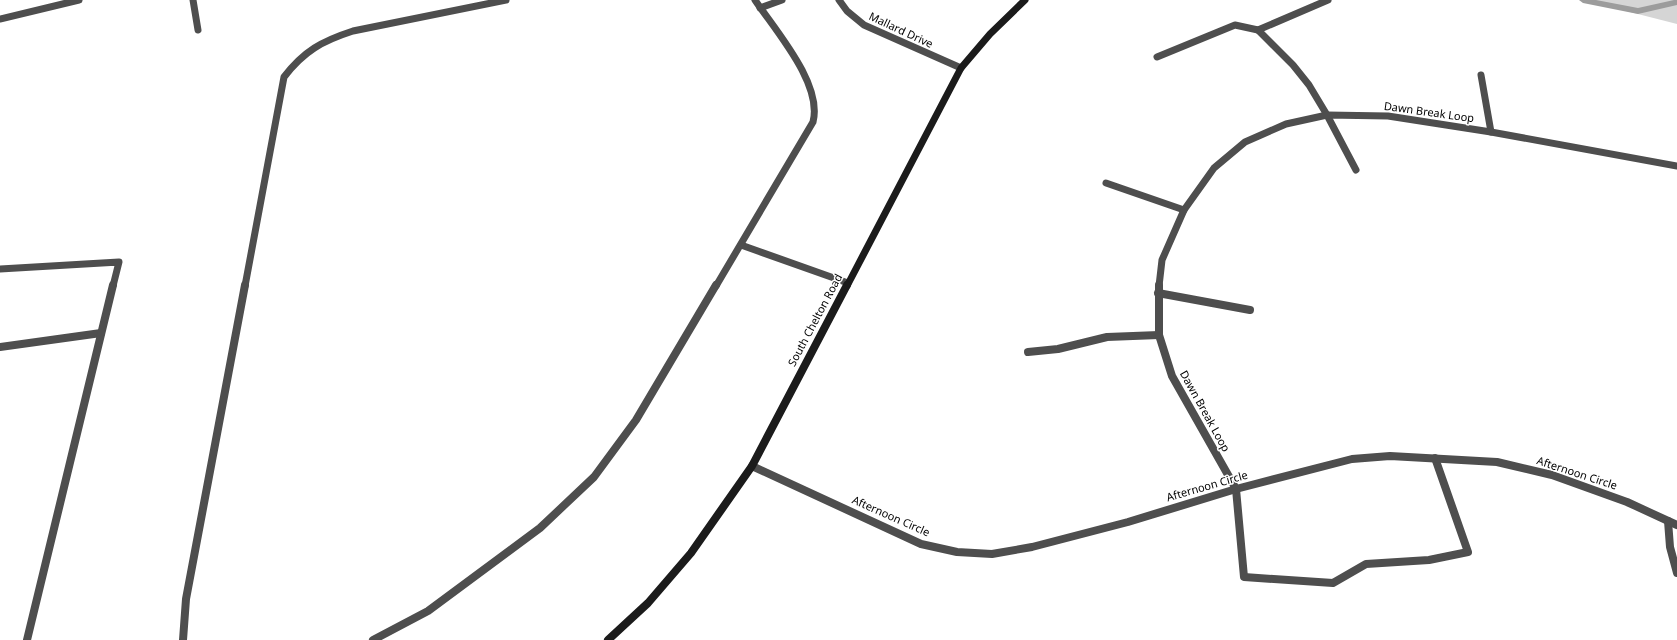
<svg xmlns="http://www.w3.org/2000/svg" width="1677" height="640" font-family="'Noto Sans',sans-serif">
<rect width="100%" height="100%" fill="#fff"/>
<path fill="#d5d5d5" d="M1583 0H1677V24Z"/>
<g fill="none" stroke-linecap="round" stroke-linejoin="round">
<path fill="#9c9c9c" fill-rule="evenodd" d="M1579 0H1596L1638 8 1674 0H1677V5L1638 14 1583 3Z"/>
<path stroke="#4e4e4e" stroke-width="7" d="M1106 183 1184 210"/>
<g stroke="#4e4e4e" stroke-width="8">
<path d="M1158 293 1250 310"/>
<path d="M1028 352 1058 349 1107 337 1159 335"/>
<path d="M1236 489 1244 577 1333 583 1366 564 1429 560 1468 552 1435 458"/>
<path d="M1668 521 1670 547 1677 573"/>
</g>
<g stroke="#4e4e4e" stroke-width="7">
<path d="M193 0 198 30"/>
<path d="M839 0 847 11 864 25 961 68"/>
<path d="M760 8 782 0"/>
<path d="M0 19 79 0"/>
<path d="M1258 30 1328 0"/>
<path d="M1157 57 1235 25 1258 30 1293 65 1309 85 1327 115 1356 170"/>
<path d="M1481 75 1491 132"/>
<path d="M741 245 848 283"/>
<path d="M0 269 119 262 113 286"/>
<path d="M245 286 284 77C304 51 322 41 353 31L506 0"/>
<path d="M716 286 813 122C823 84 775 30 755 0"/>
<path d="M1159 286 1162 260 1184 210 1214 168 1245 142 1286 124 1327 115 1388 116 1491 132 1677 166"/>
</g>
<g stroke="#4e4e4e" stroke-width="8">
<path d="M1159 285V335L1172 376 1236 489"/>
<path d="M0 347 101 333"/>
<path d="M752 466 921 544 957 552 992 554 1032 547 1128 522 1236 489 1352 459 1390 456 1497 462 1552 475 1627 502 1677 525"/>
<path d="M27 640 113 285"/>
<path d="M183 640 186 599 245 285"/>
<path d="M373 640 428 611 540 528 594 477 636 420 716 285"/>
</g>
<path stroke="#1b1b1b" stroke-width="7" d="M847 286 961 68 990 34 1025 0"/>
<path stroke="#1b1b1b" stroke-width="8" d="M608 640 648 603 691 553 752 466 847 285"/>
</g>
<g text-anchor="middle" stroke-width="3" stroke-linejoin="round" paint-order="stroke">
<g font-size="11" fill="#000" stroke="#fff">
<text transform="translate(901 30) rotate(25)" y="4">Mallard Drive</text>
<text transform="translate(1429 112) rotate(8)" y="4">Dawn Break Loop</text>
<text transform="translate(815 320) rotate(-62)" y="4">South Chelton Road</text>
<text transform="translate(1205 411) rotate(61)" y="4">Dawn Break Loop</text>
<text transform="translate(1577 473) rotate(18)" y="4">Afternoon Circle</text>
<text transform="translate(1207 486) rotate(-16)" y="4">Afternoon Circle</text>
<text transform="translate(891 516) rotate(24)" y="4">Afternoon Circle</text>
</g>
</g>
</svg>
